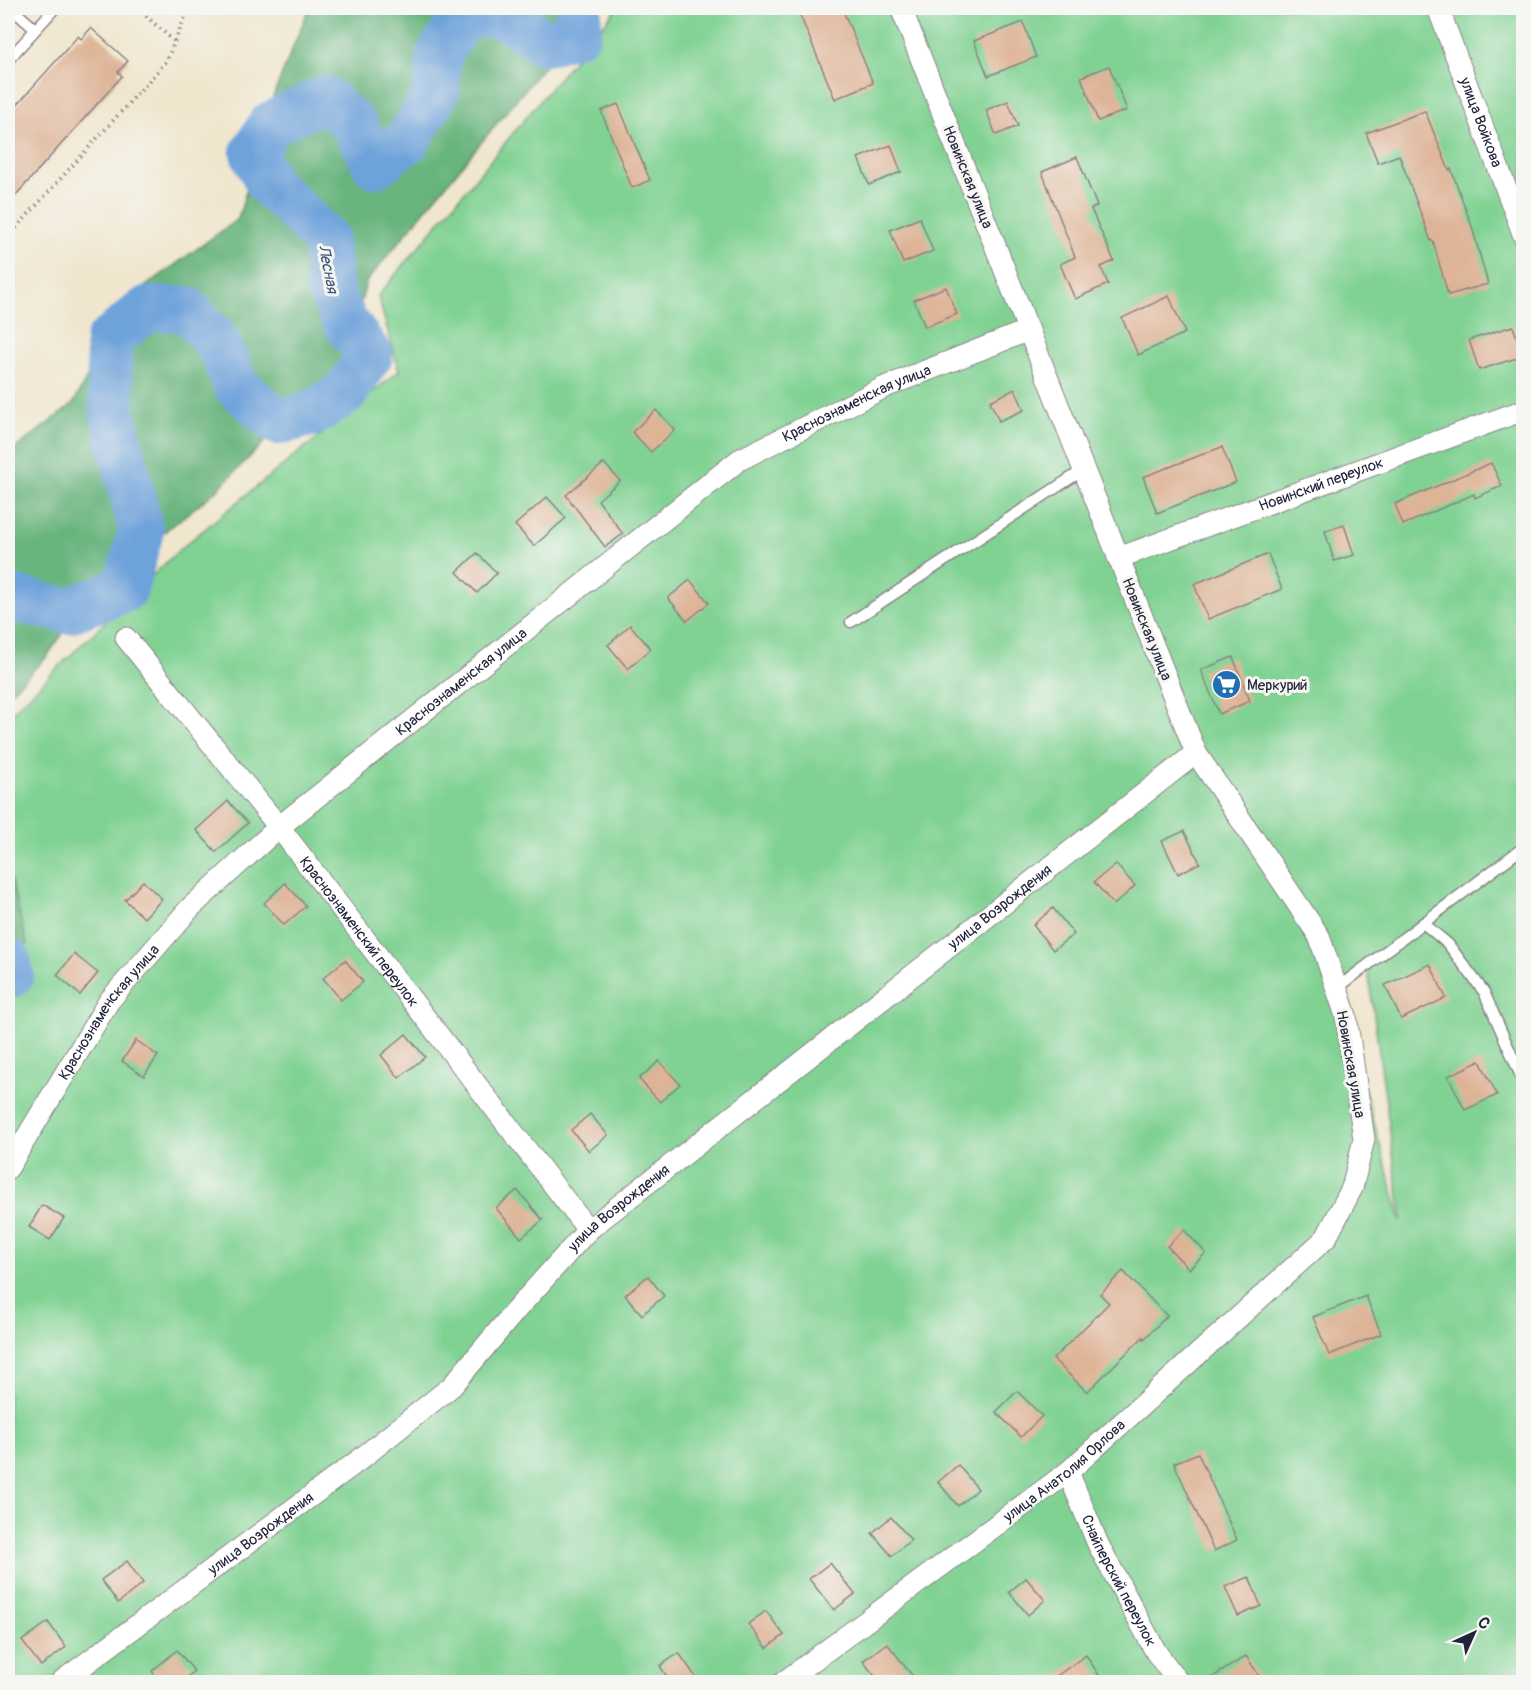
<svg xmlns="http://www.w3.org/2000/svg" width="1531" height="1690" font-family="Pangolin,sans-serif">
<rect width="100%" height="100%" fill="#f6f6f2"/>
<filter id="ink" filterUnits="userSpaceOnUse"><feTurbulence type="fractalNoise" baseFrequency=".0167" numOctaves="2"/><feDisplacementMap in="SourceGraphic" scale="12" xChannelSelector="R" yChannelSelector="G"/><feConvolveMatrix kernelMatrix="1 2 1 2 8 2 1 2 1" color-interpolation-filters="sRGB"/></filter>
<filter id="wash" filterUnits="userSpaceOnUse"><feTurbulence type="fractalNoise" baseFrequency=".008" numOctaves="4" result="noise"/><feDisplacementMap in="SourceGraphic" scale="24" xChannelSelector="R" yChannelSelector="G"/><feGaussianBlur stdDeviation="1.35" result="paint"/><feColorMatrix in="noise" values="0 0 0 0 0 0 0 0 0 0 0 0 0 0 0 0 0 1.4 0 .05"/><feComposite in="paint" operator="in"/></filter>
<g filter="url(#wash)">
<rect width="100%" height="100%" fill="#f0e6ce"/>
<path fill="#80d293" stroke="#517a67" stroke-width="1.5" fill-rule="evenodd" d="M617 8H1523V1682H8V975L11 974 8 949V716L179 550 399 371 378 296ZM1367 964 1402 1220 1401 1221 1337 989Z"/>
<g fill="#68b47d" stroke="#456b5c" stroke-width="1.5">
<path d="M309 8H592L366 282 347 358 216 491 96 586 45 659 8 694V454L73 404 128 299 238 219 274 94Z"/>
<path d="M8 870 27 944 8 951Z"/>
</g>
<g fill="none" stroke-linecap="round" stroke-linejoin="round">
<g stroke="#6ea2da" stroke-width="46">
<path d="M8 597 67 611 125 589 141 531 112 410 108 341 147 309H187L219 344 236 386 278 422 311 414 344 394 370 355 345 322 329 286 326 240 269 184 253 153 271 124 325 98 354 125 375 165 407 141 437 91 438 57 464 15 500 14 546 43 578 33 579 13 577 8"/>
<path d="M8 960 11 975H8"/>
</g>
</g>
<g id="blocks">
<g fill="#deb497">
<path d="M797 8H842L873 83 835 99Z"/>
<path d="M1023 22 1036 57 988 76 974 41Z"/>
<path d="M91 28 128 61 118 72 122 76 8 204V115L78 36 81 39Z"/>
<path d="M1109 66 1127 110 1098 121 1081 77Z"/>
<path d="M1008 101 1018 126 996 135 986 110Z"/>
<path d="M618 104 650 180 632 188 601 111Z"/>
<path d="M1425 111 1449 170 1451 169 1472 227 1488 284 1448 295 1433 241H1431L1399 155 1378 163 1366 133Z"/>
<path d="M891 145 901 172 869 185 858 158Z"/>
<path d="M1077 157 1097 206 1091 209 1114 261 1101 267 1108 284 1075 299 1060 264 1075 257 1042 172Z"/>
<path d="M920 218 933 251 903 263 890 230Z"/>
<path d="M946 287 957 314 925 327 914 300Z"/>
<path d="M1169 296 1185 333 1138 355 1122 318Z"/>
<path d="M1513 326 1523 356 1479 370 1469 340Z"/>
<path d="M1015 389 1024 410 999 421 990 401Z"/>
<path d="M656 410 675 430 651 452 632 432Z"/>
<path d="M1222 447 1236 482 1157 513 1143 477Z"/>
<path d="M604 463 620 481 598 500 623 534 605 547 566 495Z"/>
<path d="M1491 463 1502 486 1475 498 1474 494 1403 525 1395 504Z"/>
<path d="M547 497 566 518 534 546 515 525Z"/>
<path d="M1344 525 1354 555 1334 561 1325 531Z"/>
<path d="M477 553 497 573 477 593 457 572Z"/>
<path d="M1268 554 1282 589 1208 619 1194 584Z"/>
<path d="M690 580 709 603 687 621 668 598Z"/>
<path d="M630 625 651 649 628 669 608 645Z"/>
<path d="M1233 657 1250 701 1219 714 1201 670Z"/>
<path d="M228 801 248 823 216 852 196 830Z"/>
<path d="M1184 831 1200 863 1178 874 1162 841Z"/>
<path d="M1116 864 1135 886 1114 905 1094 882Z"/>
<path d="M143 881 162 899 144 918 125 900Z"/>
<path d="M285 883 306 906 284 925 264 903Z"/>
<path d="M1053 908 1074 934 1053 950 1033 925Z"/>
<path d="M74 954 98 973 80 995 57 975Z"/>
<path d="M345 960 363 982 341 1000 323 978Z"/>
<path d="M1430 964 1446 998 1401 1019 1385 985Z"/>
<path d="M406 1034 425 1057 399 1078 381 1055Z"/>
<path d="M136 1040 158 1056 144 1076 122 1061Z"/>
<path d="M659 1061 680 1084 660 1102 639 1079Z"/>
<path d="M1480 1061 1497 1095 1465 1110 1448 1076Z"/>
<path d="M590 1114 608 1135 589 1151 571 1130Z"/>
<path d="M517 1190 543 1220 521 1238 496 1208Z"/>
<path d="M42 1205 64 1218 50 1240 29 1227Z"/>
<path d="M1184 1230 1206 1253 1189 1269 1167 1246Z"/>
<path d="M1123 1271 1167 1316 1144 1339 1143 1337 1087 1392 1053 1359 1109 1303 1100 1294Z"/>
<path d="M648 1276 664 1296 642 1315 625 1295Z"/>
<path d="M1366 1296 1381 1334 1329 1355 1313 1317Z"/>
<path d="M1017 1391 1042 1416 1021 1437 996 1412Z"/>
<path d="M1198 1453 1237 1540 1214 1551 1174 1463Z"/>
<path d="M958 1465 978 1489 958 1506 938 1482Z"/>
<path d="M891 1517 911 1540 892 1556 872 1533Z"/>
<path d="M127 1561 143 1583 118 1603 101 1580Z"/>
<path d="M830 1563 855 1594 834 1610 809 1579Z"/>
<path d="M1249 1577 1261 1606 1238 1616 1225 1587Z"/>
<path d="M1026 1578 1045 1600 1028 1615 1009 1592Z"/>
<path d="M766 1611 784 1635 767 1648 748 1624Z"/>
<path d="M48 1622 66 1647 41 1666 22 1641Z"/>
<path d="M887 1643 918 1683H880L863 1661Z"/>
<path d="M177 1650 194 1671 181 1683H161L152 1671Z"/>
<path d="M679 1653 700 1683H671L660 1666Z"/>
<path d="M1086 1655 1104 1683H1047Z"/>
<path d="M1246 1656 1264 1683H1203Z"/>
</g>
</g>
</g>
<g filter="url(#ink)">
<use href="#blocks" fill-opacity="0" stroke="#898484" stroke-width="1.5"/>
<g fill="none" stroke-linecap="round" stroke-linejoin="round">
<defs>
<g id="service">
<path d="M11 8 35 29"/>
<path d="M8 60 55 8"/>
<path d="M851 622 1083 470"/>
<path d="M1423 923 1448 944 1484 992 1524 1083"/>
<path d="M1336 989 1524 847"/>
</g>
<g id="minor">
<path id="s1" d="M1438 8 1524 236"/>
<path id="s2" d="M1118 558 1524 410"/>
<path id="s3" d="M126 638 279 827 588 1230"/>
<path id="s4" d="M8 1168 109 1001 190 908 279 827 739 460 885 387 1029 330"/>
<path id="s5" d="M1068 1472 1098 1544 1156 1652 1178 1682"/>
<path id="s6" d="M61 1682 358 1461 452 1386 516 1310 588 1230 1196 753"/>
<path id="s7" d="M784 1682 1068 1472 1326 1238 1352 1188 1364 1139 1346 1016 1319 936 1196 753 901 8"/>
</g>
</defs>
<use href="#service" stroke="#898484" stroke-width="13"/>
<use href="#minor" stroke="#898484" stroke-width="23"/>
<g stroke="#898484" stroke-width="4" stroke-dasharray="1.5 4.5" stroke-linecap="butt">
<path d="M137 8 175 42"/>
<path d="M8 237 166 62 189 8"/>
</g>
<use href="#service" stroke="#fff" stroke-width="10"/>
<use href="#minor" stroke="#fff" stroke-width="21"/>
</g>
</g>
<defs>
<symbol id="supermarket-disc" viewBox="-11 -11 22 22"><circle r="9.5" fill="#1f6fb2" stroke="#f6f6f2"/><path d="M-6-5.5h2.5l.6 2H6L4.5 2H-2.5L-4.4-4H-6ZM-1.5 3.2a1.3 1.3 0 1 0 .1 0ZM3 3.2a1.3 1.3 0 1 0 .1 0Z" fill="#fff"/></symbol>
</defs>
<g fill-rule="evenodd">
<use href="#supermarket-disc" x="1210" y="668" width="33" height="33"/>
</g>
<g text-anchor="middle" stroke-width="6" stroke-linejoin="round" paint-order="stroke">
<g font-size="15" fill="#22223b" stroke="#f6f6f2">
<text dy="5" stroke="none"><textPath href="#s1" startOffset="122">улица Войкова</textPath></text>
<text transform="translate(968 177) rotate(68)" y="5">Новинская улица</text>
<text dy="5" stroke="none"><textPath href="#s4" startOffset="1158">Краснознаменская улица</textPath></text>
<text dy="5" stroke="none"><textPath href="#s2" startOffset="216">Новинский переулок</textPath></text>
<text transform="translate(1147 629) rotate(68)" y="5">Новинская улица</text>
<text dy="5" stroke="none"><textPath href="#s4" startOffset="672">Краснознаменская улица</textPath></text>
<text dy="5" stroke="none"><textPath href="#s6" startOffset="1221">улица Возрождения</textPath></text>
<text dy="5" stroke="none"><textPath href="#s3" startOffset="375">Краснознаменский переулок</textPath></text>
<text dy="5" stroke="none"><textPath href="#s4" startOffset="186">Краснознаменская улица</textPath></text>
<text transform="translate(1351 1064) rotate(80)" y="5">Новинская улица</text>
<text dy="5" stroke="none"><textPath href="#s6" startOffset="735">улица Возрождения</textPath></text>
<text dy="5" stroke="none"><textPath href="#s7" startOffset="351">улица Анатолия Орлова</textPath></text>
<text dy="5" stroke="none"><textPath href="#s6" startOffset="249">улица Возрождения</textPath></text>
<text dy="5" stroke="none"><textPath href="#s5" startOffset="120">Снайперский переулок</textPath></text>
</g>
<g font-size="15" fill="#22223b" stroke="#f6f6f2" text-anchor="start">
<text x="1247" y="690">Меркурий</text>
</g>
<g font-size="16" font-style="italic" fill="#40557b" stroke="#f6f6f2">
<text transform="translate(329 269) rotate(79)" y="6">Лесная</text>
</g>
</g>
<rect width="1531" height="1690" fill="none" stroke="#f6f6f2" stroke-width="30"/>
<g transform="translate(1474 1633) rotate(45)" stroke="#f6f6f2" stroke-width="4.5" paint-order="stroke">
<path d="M0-4.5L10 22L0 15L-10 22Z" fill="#22223b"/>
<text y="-9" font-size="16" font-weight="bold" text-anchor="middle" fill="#22223b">С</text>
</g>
</svg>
